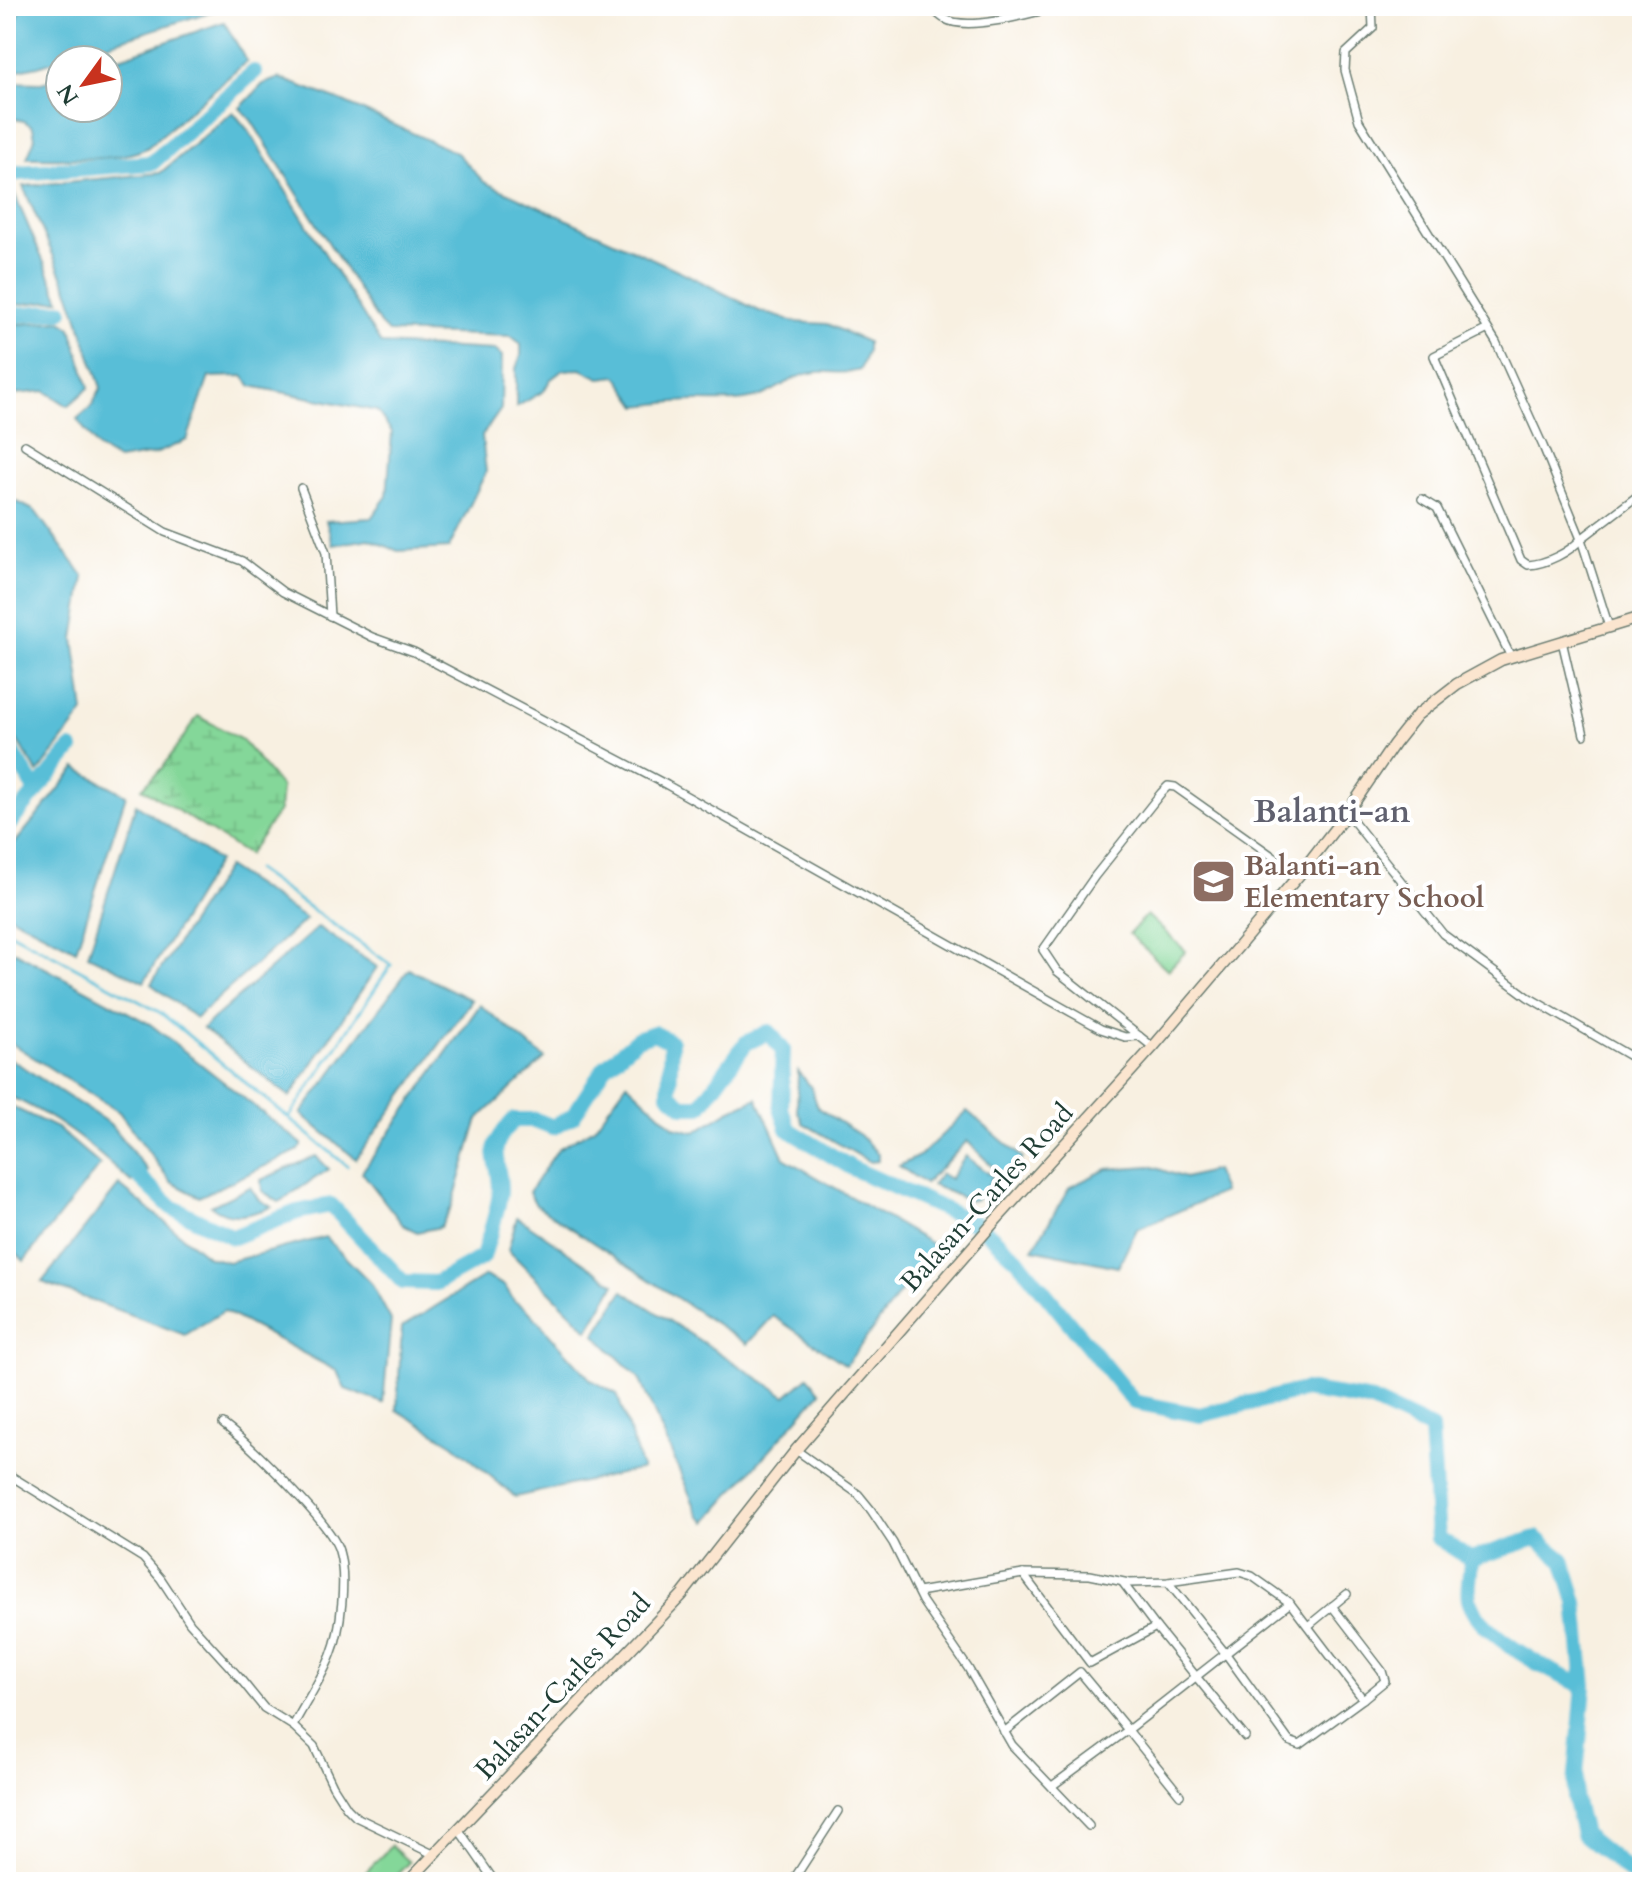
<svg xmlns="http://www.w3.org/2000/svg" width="1648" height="1888" font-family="Cardo,serif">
<defs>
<pattern id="wetland-marsh" width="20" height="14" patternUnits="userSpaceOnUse" patternTransform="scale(2)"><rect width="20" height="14" fill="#84d799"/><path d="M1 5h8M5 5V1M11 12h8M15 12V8" fill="none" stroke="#72b984"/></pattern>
</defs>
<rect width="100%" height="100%" fill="#fff"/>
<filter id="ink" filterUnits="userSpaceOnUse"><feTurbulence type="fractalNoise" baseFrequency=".0125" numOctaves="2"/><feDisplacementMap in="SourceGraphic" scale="16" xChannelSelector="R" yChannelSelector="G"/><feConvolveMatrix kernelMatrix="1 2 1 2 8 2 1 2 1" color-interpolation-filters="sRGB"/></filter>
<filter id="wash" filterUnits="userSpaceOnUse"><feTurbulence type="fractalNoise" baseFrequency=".006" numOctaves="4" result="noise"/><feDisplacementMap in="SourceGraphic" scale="32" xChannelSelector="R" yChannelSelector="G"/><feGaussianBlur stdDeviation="1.8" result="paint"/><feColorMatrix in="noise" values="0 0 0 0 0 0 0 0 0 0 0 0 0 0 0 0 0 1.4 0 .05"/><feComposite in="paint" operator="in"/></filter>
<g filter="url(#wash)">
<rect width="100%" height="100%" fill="#f8f0e1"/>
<path fill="url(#wetland-marsh)" stroke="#528a66" stroke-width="2" d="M198 716 242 740 281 787 279 811 248 855 142 788 162 768Z"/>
<g fill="#84d799" stroke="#528a66" stroke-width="2">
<path d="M1147 915 1186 951 1168 970 1129 934Z"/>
<path d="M391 1846 409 1862 390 1882H364L360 1878Z"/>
</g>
<g fill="#59bed7" stroke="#3c7e86" stroke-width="2">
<path d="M23 6H206L213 11 38 66 14 71 6 65V40Z"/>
<path d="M224 22 247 61 147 148C112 164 65 157 27 158L35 138 33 127 24 121 6 117V82L41 83 60 78V108H108V62Z"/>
<path d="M279 78 341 101 457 153 484 182 684 273 759 311 795 322 827 324 867 342V352L860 370C845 375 833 371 817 372 792 374 778 392 755 398 734 403 721 401 700 401 680 400 658 404 638 406L617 376 600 378 581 369 563 370 550 380 544 391 516 407V368L521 356V344L511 336 388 332 380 324 251 120 240 108 263 84Z"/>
<path d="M233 112 248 130 381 344 495 350 502 356 501 409 482 436 486 472 449 548 398 551 369 539 333 545 326 521 371 518 387 496 392 432 377 411 251 386 243 376 209 377 187 440 155 454 118 460 98 448 77 419 91 407 101 388 70 294 23 186 160 173Z"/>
<path d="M11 186 60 300 6 306V187Z"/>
<path d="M62 321 71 328 89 388 68 406 45 391 6 395V325Z"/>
<path d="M6 496 35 511 84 577 74 639 84 712 38 773 6 723Z"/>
<path d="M76 768 126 795 76 950 6 914V854Z"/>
<path d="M136 804 218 861 144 982 88 955Z"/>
<path d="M227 867 306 919 196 1018 151 984Z"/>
<path d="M318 927 377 967 290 1097 203 1028Z"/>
<path d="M6 947 150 1024 302 1144 299 1150 199 1197 171 1182 119 1112 6 1040Z"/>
<path d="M409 969 472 1000 356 1159 301 1114Z"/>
<path d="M480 1005 545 1058 478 1119 452 1206 440 1227 417 1232 403 1225 362 1172Z"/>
<path d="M6 1056 110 1124 148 1171 131 1182C93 1147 54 1114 6 1095Z"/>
<path d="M798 1071 811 1087 818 1108 860 1135 878 1154V1161L870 1162 803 1123 797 1110Z"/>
<path d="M627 1083 674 1127 695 1132 729 1111 757 1098 784 1158 935 1246 846 1365 773 1316 747 1344 536 1205 529 1192 558 1149 594 1128Z"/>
<path d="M6 1104 57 1128 100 1165 24 1261 6 1242Z"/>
<path d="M967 1111 1023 1158 1009 1173 998 1172 967 1141 925 1184 899 1166 921 1155Z"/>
<path d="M316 1156 329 1169 279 1202 262 1191 261 1180Z"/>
<path d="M966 1156 992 1176 990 1183 977 1199 970 1201 932 1185 941 1174 950 1179Z"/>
<path d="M1150 1166 1185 1178 1215 1170 1223 1192 1137 1229 1118 1267 1033 1249 1070 1187 1107 1169Z"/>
<path d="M119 1185 208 1257 228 1262 325 1237 371 1283 391 1320 383 1403 345 1389 337 1371 224 1311 185 1335 42 1282Z"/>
<path d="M250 1187 258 1199 272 1207C248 1215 232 1221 211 1206Z"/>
<path d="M517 1217 615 1284 588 1330 508 1250Z"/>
<path d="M485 1276 505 1286 514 1301 527 1309 591 1380 617 1394 642 1469 515 1497 453 1444 397 1410 402 1327Z"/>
<path d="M623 1291 786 1396 808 1377 821 1392 706 1522 699 1516 639 1378 595 1335Z"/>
</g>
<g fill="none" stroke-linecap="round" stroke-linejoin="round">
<g stroke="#59bed7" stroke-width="3">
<path d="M256 870 391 965 289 1118"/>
<path d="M6 930 161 1013 347 1166"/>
</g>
<g stroke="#59bed7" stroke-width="16">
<path d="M6 174 152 163 254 72"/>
<path d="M6 316 61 311"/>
<path d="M6 743 37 791"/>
<path d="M6 828 71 749"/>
<path d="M125 1163 171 1207 233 1237 297 1212 331 1205 403 1282 436 1283 483 1257C488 1238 500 1207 500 1189 499 1154 484 1151 514 1120H535L553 1127 573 1116 605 1067 637 1039 654 1033 671 1042 669 1094 683 1106H700L746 1043 769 1032 783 1050 781 1108 788 1129 852 1168 979 1225 1018 1260 1134 1402 1200 1415 1304 1390 1372 1401 1431 1429 1438 1538 1471 1559 1536 1538 1563 1560 1576 1602 1584 1686 1574 1797 1583 1834 1642 1882"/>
<path d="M1471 1559C1471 1572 1466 1592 1470 1603 1481 1636 1554 1674 1584 1686"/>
</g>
</g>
</g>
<g filter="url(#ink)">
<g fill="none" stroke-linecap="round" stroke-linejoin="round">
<defs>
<g id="street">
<path d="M930 6C934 10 939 16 945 19 969 32 1032 13 1059 6"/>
<path d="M1372 6 1373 28 1346 53 1345 70 1359 121 1496 342 1543 446 1581 539C1570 552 1546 564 1528 565L1521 560 1434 356 1488 329"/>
<path d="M25 445 165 532 242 561 283 592 372 637 414 652 667 785 1101 1029 1125 1037 1139 1036"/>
<path d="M301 488 326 553 330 616"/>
<path d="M1422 499 1437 508 1511 657"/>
<path d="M1638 618 1642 643"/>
<path d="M1609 627 1581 539 1640 494"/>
<path d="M1562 641 1584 735"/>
<path d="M1347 813 1443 934 1528 997 1642 1063"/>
<path d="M1153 1047 1057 971 1043 950 1095 876 1161 793 1168 786 1175 787 1299 875"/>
<path d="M223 1424C248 1443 332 1524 339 1551 347 1578 341 1630 331 1655 321 1680 305 1703 293 1726"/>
<path d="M796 1450 858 1494 871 1510 893 1543 922 1601 968 1668 1012 1745 1089 1826"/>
<path d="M6 1473 143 1558 161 1579 190 1623 238 1676 264 1708 293 1726 314 1746 333 1786 347 1808 356 1817 435 1855"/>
<path d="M1023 1574 1090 1663 1156 1627 1123 1583"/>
<path d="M918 1592 1023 1574 1090 1575 1129 1583 1168 1582 1239 1572 1252 1576 1290 1603 1363 1699 1300 1745 1289 1741 1226 1654 1168 1582"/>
<path d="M1332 1606 1382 1671 1385 1681 1363 1699"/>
<path d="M1308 1626 1347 1594"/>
<path d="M1156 1627 1245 1737"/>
<path d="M1004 1732 1080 1672 1128 1730 1290 1603"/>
<path d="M1052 1786 1128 1730 1180 1795"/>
<path d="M459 1830 495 1882"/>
<path d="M792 1882 838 1811"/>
</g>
<path id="secondary" d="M408 1882 682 1595 796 1450 995 1221 1153 1047 1299 875 1347 813 1394 744 1417 715 1457 684 1501 660 1642 617"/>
</defs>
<use href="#street" stroke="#6b7c71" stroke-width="10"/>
<use href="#secondary" stroke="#6b7c71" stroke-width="13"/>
<use href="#street" stroke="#fff" stroke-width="7"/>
<use href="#secondary" stroke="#fbe5cf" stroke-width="10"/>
</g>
</g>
<defs>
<symbol id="school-square" viewBox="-11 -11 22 22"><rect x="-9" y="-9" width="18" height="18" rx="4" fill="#8d6e63" stroke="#fff"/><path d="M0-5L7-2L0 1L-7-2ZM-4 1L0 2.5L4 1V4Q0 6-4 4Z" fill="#fff"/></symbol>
</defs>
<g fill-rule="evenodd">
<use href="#school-square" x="1188" y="856" width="51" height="51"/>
</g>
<g text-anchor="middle" stroke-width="8" stroke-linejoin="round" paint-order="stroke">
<g font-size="28" font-weight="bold" fill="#785e54" stroke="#fff" text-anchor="start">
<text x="1244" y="875">Balanti-an<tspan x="1244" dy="32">Elementary School</tspan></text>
</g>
<g font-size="28" fill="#1f3d34" stroke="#fff">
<text transform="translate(986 1197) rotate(-48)" y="10">Balasan-Carles Road</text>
<text transform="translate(562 1686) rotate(-47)" y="10">Balasan-Carles Road</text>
</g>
<g font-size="32" font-weight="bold" fill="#60616f" stroke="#fff">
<text x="1332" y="822">Balanti-an</text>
</g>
</g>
<rect width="1648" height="1888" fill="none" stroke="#fff" stroke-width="32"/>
<g transform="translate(84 84) rotate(237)"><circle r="38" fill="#ffffff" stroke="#a5b1ae" stroke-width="2"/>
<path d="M0-6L14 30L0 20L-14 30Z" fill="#c8321e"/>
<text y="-12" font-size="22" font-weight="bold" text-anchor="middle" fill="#1f3d34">N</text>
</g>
</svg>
